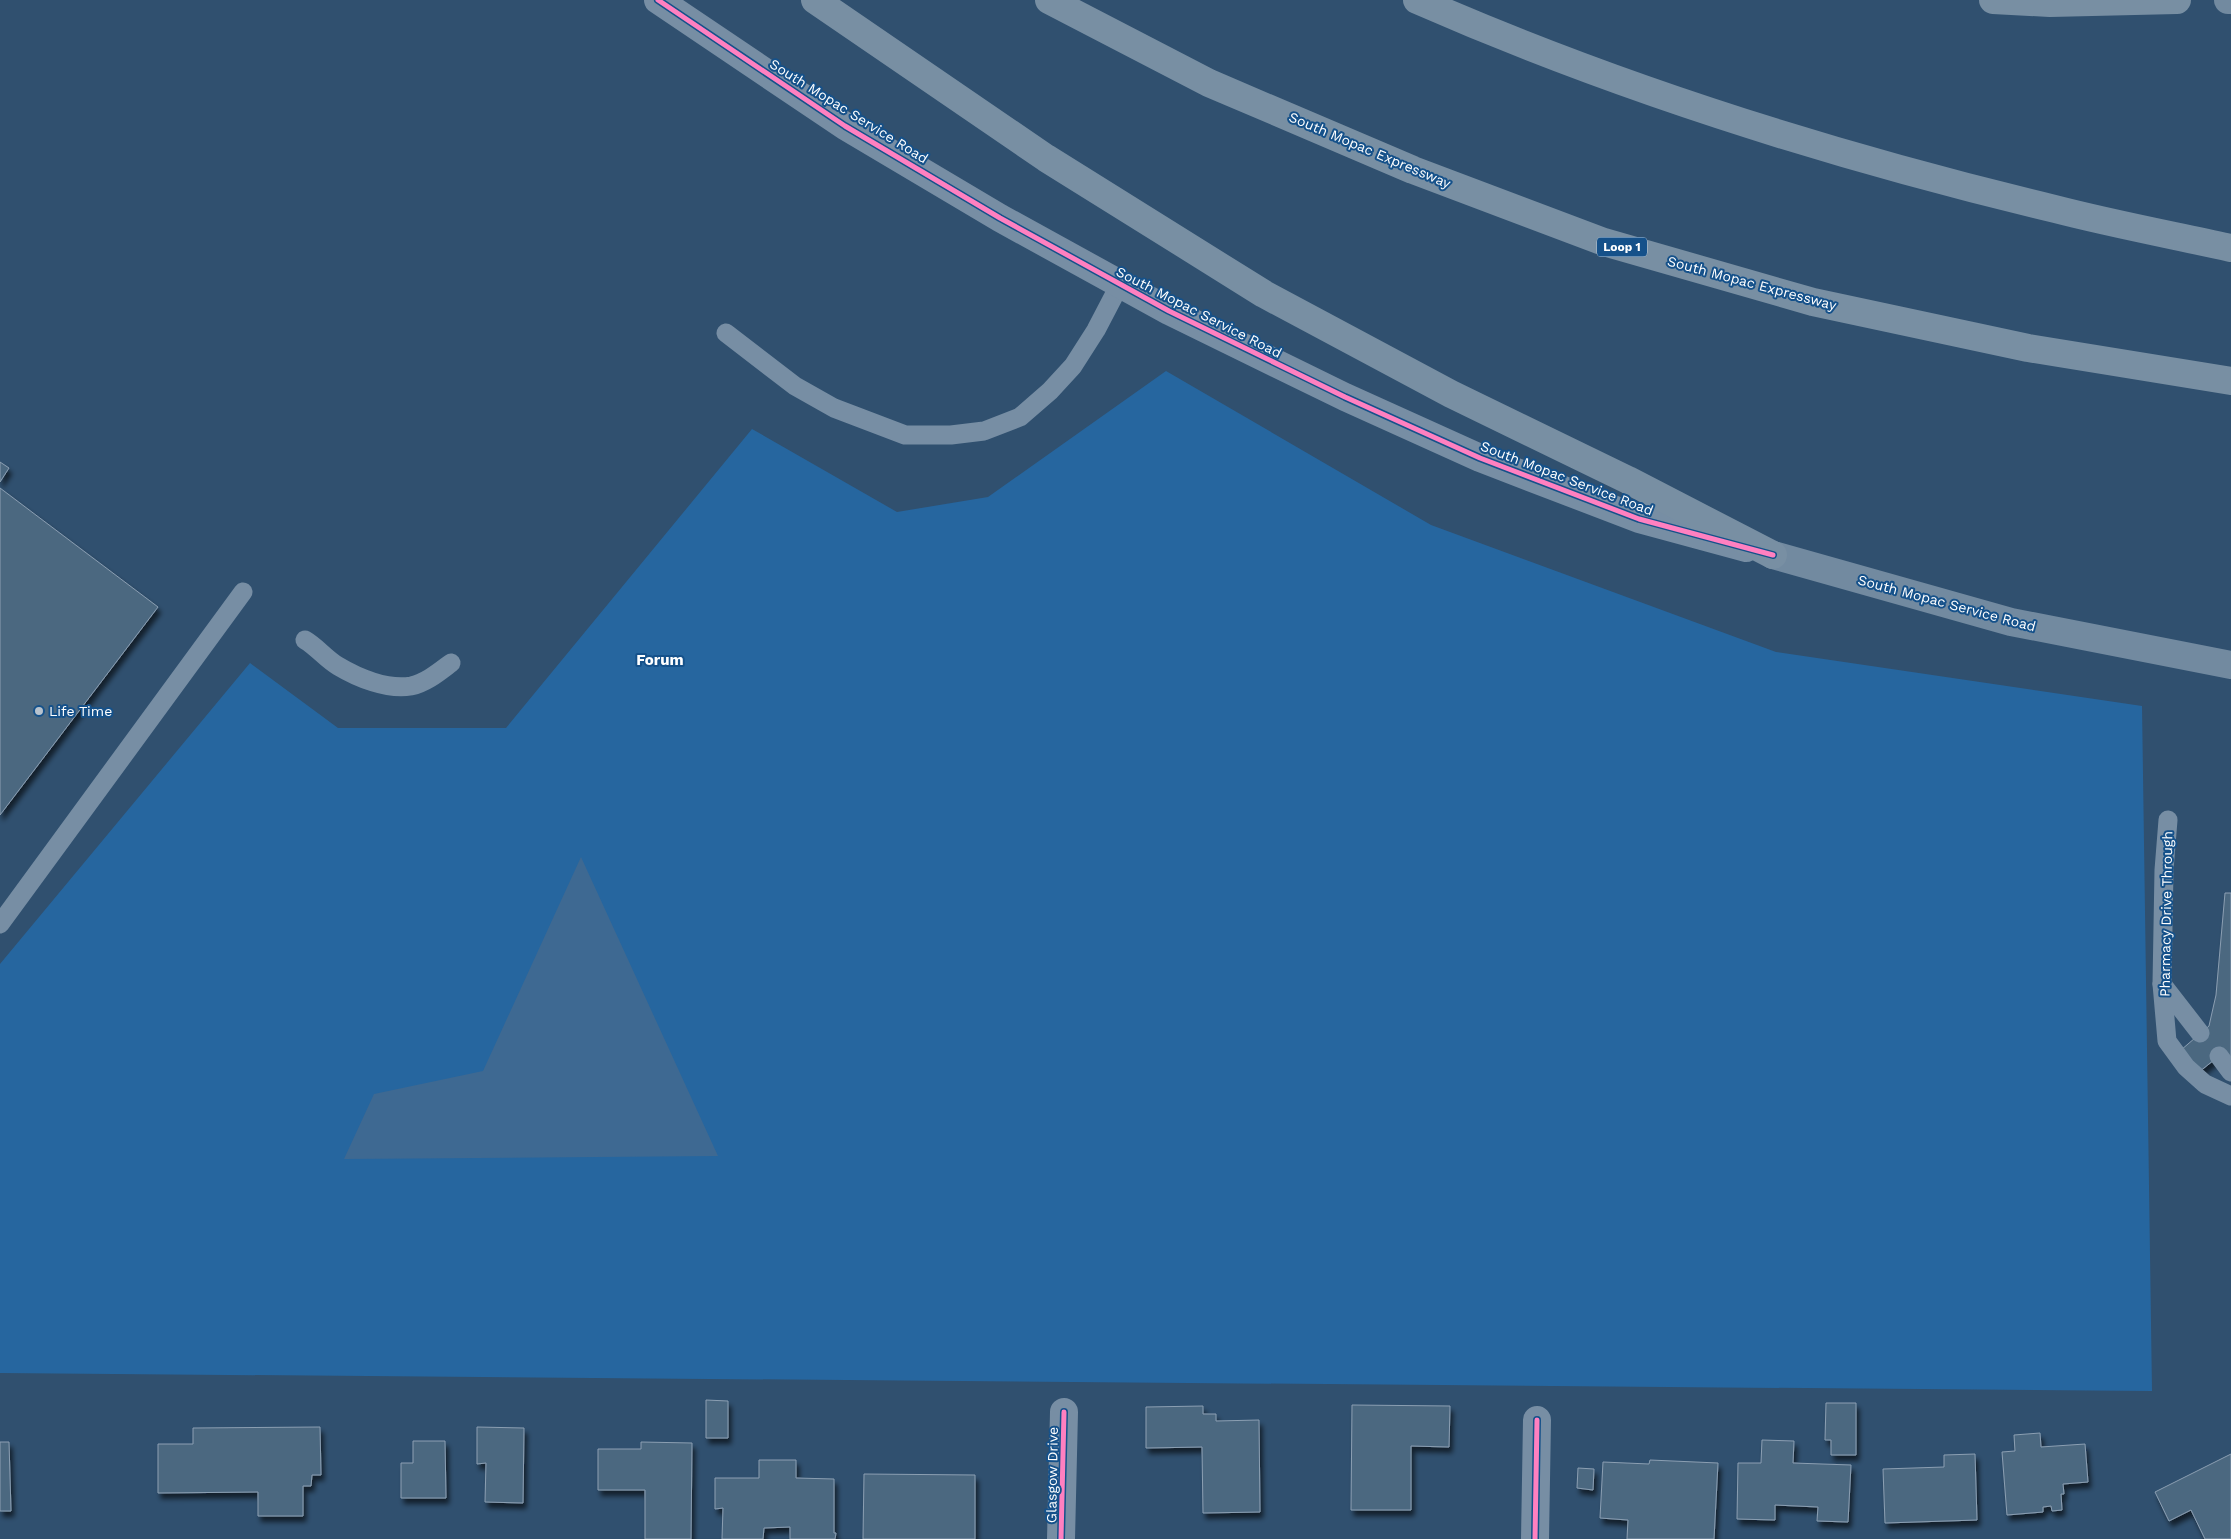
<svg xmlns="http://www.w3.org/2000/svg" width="2231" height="1539" font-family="'Work Sans',sans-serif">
<defs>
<filter id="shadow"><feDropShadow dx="3" dy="5.5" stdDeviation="2.5" flood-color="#0009"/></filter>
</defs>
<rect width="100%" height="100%" fill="#30506f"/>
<path fill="#26669f" d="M1166 371 1431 525 1776 652 2142 706 2152 1391 0 1373V964L250 663 338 728H506L752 429 897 512 988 497Z"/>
<path fill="#3e6992" d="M581 857 718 1156 344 1159 374 1094 483 1071Z"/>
<g fill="#4c6780" stroke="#8b9fb2" filter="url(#shadow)">
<path d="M0 462 9 468 0 482Z"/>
<path d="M0 488 158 607 0 815Z"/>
<path d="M2225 893H2231V1058L2224 1052 2199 1072 2181 1050 2209 1026 2216 995Z"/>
<path d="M706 1400 728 1401V1438H706Z"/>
<path d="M1826 1403H1856V1455H1831V1440H1825Z"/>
<path d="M1352 1405 1450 1406 1449 1447 1411 1446V1510H1351Z"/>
<path d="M1203 1406V1414H1216V1421L1259 1420 1260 1512 1203 1513 1202 1447 1146 1448V1407Z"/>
<path d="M320 1427 321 1475H312L311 1486H303V1516H258V1492L158 1493V1444H193V1428Z"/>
<path d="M477 1427 524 1428 523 1503 485 1502 486 1463 477 1464Z"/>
<path d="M2040 1433 2041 1447 2085 1444 2088 1482 2063 1484 2064 1494H2061L2062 1510 2052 1511 2051 1506 2043 1507V1512L2007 1515 2002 1452 2015 1451 2014 1435Z"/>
<path d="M1762 1440 1794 1441 1793 1463 1851 1465 1848 1522 1817 1521 1818 1507 1775 1505V1520L1737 1519 1738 1463H1761Z"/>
<path d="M413 1441H445L446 1498H401V1463H413Z"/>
<path d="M0 1442H9L11 1511H0Z"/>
<path d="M641 1442 692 1443 691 1539H645V1490H598V1449H641Z"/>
<path d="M1975 1454 1977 1520 1885 1523 1883 1469 1944 1467V1455Z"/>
<path d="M2231 1454V1539H2205L2191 1510 2169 1521 2155 1492Z"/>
<path d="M759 1460H796V1478L834 1479V1533H836L835 1539H790V1527L764 1528 763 1539H722L723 1508 715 1509V1478H759Z"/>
<path d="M1650 1460 1718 1463 1714 1539H1627L1628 1520 1600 1518 1603 1462 1649 1464Z"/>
<path d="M1578 1468 1594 1469 1593 1490 1577 1488Z"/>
<path d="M864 1474 975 1475V1539H863Z"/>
</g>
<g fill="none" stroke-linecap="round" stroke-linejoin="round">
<g stroke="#778ea4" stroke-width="19">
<path d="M726 333 795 386 834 408 905 435H951L984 431 1020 417 1050 391 1073 366 1096 330 1120 284"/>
<path d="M305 640C317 647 326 659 338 666 358 678 387 690 411 686 426 683 439 672 451 663"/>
<path d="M2168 820 2164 870 2162 984 2167 1041 2186 1067 2205 1084 2231 1096"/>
<path d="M0 924 243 592"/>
<path d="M2162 984 2200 1033"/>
<path d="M2219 1056 2231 1072"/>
</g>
<g stroke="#778ea4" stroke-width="28">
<path d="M1061 1539 1064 1412"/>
<path d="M1535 1539 1537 1420"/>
</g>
<path stroke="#778ea4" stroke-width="28" d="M658 0 845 126 1000 218 1169 311 1345 397 1480 458 1639 519 1746 548"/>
<g stroke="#728aa0" stroke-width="28">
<path d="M2228 0H2231"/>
<path d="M1773 555 2011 622 2231 665"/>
</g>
<g stroke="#788fa3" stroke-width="28">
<path d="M815 0 1046 158 1264 294 1451 394 1628 480 1773 555"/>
<path d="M1049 0 1209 83 1413 170 1604 242 1813 302 2028 348 2231 381"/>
<path d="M1417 0C1622 90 1838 157 2055 209 2113 224 2172 235 2231 248"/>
<path d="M1993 0 2050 3 2177 0"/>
</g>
<defs>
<g id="cycleway">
<path d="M658 0 845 126 1000 218 1169 311 1345 397 1480 458 1639 519 1773 555"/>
<path d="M1061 1539 1064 1412"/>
<path d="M1535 1539 1537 1420"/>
</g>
</defs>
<use href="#cycleway" stroke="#15518a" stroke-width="8"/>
<use href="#cycleway" stroke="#ff80c0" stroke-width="5"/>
</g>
<circle fill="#b7c2cd" stroke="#15518a" stroke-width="2" cx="39" cy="711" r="5"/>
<g text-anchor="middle" stroke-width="4" stroke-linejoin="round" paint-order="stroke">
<rect fill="#15518a" stroke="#b9cbdc" stroke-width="1" x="1597" y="237.5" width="50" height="19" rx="4"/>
<g font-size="12" font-weight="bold" fill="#fff">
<text x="1622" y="251">Loop 1</text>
</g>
<g font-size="14" fill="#fff" stroke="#15518a">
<text transform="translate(849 111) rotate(32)" y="5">South Mopac Service Road</text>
<text transform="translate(1370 150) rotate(23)" y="5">South Mopac Expressway</text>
<text transform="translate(1752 283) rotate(15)" y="5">South Mopac Expressway</text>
<text transform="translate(1199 312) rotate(27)" y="5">South Mopac Service Road</text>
<text transform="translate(1567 478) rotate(21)" y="5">South Mopac Service Road</text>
<text transform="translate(1947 603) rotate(15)" y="5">South Mopac Service Road</text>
<text transform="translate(2166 914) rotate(-89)" y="5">Pharmacy Drive Through</text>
<text transform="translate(1052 1475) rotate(-89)" y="5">Glasgow Drive</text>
</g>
<g font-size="14" fill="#fff" stroke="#15518a" text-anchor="start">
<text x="49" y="716">Life Time</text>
</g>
<g font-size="15" font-weight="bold" fill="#fff" stroke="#15518a">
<text x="660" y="665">Forum</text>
</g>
</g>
</svg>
